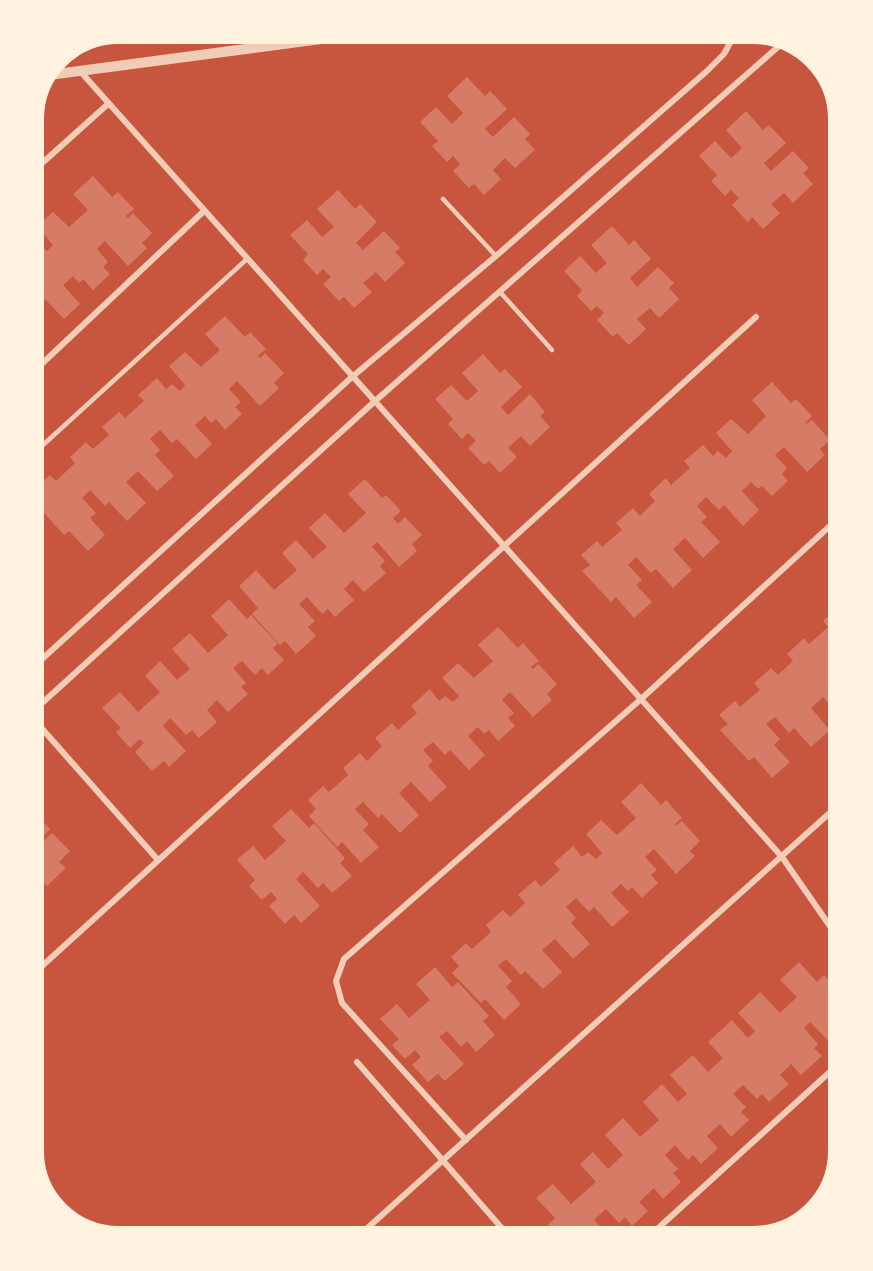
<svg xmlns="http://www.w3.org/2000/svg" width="873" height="1271" font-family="Montserrat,sans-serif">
<rect width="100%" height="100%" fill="#c8553d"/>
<g fill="#d67c66">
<path d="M467 77 485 96 490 91 507 109 485 129 493 137 514 117 530 134 525 139 535 150 515 168 505 158 493 170 501 179 484 195 474 184 469 188 453 171 460 164 453 156 447 162 432 146 438 141 420 122 436 107 452 124 463 113 447 96Z"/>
<path d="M746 111 763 130 769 125 786 143 764 163 771 171 793 151 809 168 803 173 813 184 793 203 784 193 771 204 780 213 763 229 752 217 748 222 732 205 739 198 731 190 725 196 711 181 717 175 699 156 715 141 731 158 742 148 726 130Z"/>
<path d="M93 176 112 197 118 192 134 209 126 216 128 218 133 213 152 233 142 243 147 248 128 266 105 241 97 249 108 262 103 267 110 274 93 290 83 279 79 283 73 276 63 285 80 304 64 319 45 299 40 304 30 293V245L34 249 39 244 47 251 53 245 37 226 53 212 69 227 88 210 73 194Z"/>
<path d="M338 190 355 209 360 204 377 222 356 243 363 250 384 231 400 248 395 252 405 263 385 282 376 272 363 283 372 292 354 308 344 297 339 301 323 284 331 277 323 269 317 275 303 260 308 254 290 235 307 220 322 237 334 227 317 209Z"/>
<path d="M612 226 629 245 634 240 651 259 630 278 637 287 658 267 674 283 669 288 679 299 659 318 650 308 637 319 646 329 629 345 617 333 613 337 597 320 604 313 597 306 591 311 577 296 582 290 564 271 580 256 596 273 607 263 591 245Z"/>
<path d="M225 316 245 337 250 332 266 349 258 356 260 358 265 353 284 373 274 383 279 388 260 406 237 381 229 389 241 402 235 407 242 414 225 430 216 419 211 423 205 416 195 425 212 444 196 459 177 439 172 443 160 430 150 439 160 450 155 455 174 476 157 491 138 471 126 482 146 503 127 521 109 502 105 506 90 490 82 498 96 513 90 518 105 535 88 551 69 531 64 535 36 504 43 498 35 488 50 475 56 481 75 463 70 457 86 442 93 449 109 435 102 427 119 412 125 418 144 401 138 395 157 378 166 389 172 384 180 391 185 385 169 366 185 352 201 367 220 350 205 334Z"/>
<path d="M30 323 42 336 30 346Z"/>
<path d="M483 354 500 373 505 369 522 387 501 407 508 415 530 394 545 412 540 416 550 427 530 446 521 436 508 448 517 457 500 473 489 461 484 465 468 448 476 441 468 433 462 439 448 424 453 419 435 399 451 385 467 401 478 391 462 373Z"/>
<path d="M772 382 791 403 796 399 812 416 805 423 806 424 812 420 830 440 820 449 825 455 807 472 784 447 775 455 787 468 782 474 788 481 772 496 762 486 758 489 751 482 742 491 759 510 743 526 724 505 719 510 706 497 697 506 707 517 701 522 720 542 703 558 685 538 673 549 692 570 673 588 656 569 651 573 636 557 628 565 642 580 636 585 652 602 634 618 616 597 611 602 582 571 590 565 581 555 597 541 602 547 622 530 616 523 633 508 640 516 655 501 649 494 666 478 671 485 690 468 684 461 703 445 713 456 718 451 726 458 732 451 716 433 731 419 748 434 766 416 752 400Z"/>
<path d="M365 479 382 498 386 495 401 511 393 518 398 524 405 517 422 535 412 544 417 551 399 567 377 542 372 547 385 561 380 566 386 573 364 592 353 580 344 589 354 600 335 617 328 609 322 614 307 597 299 604 315 621 308 627 316 636 296 654 285 641 280 645 252 614 258 608 239 586 256 570 274 590 297 570 282 553 296 540 313 559 327 547 309 528 325 513 344 533 366 513 348 494Z"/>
<path d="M229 599 247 619 251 615 278 644 273 648 284 660 268 675 262 668 255 675 242 661 233 668 246 683 241 687 248 694 228 712 217 700 207 710 217 722 199 738 192 730 186 735 170 718 163 726 186 751 169 767 164 761 152 771 135 752 144 743 140 739 130 748 116 732 121 728 102 708 120 692 138 712 160 692 145 676 160 661 177 680 190 669 172 649 190 633 208 653 228 635 211 616Z"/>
<path d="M841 604 843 657 835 665 843 674 840 681 843 685V716L841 718 823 697 811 708 830 730 811 747 794 728 789 733 775 717 766 724 780 739 774 745 790 762 772 778 754 757 749 761 720 730 728 724 719 715 735 701 740 707 760 690 754 683 771 668 778 675 793 661 787 654 804 638 809 644 828 627 823 621Z"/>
<path d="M498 627 518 648 523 643 539 661 531 667 533 669 538 664 557 684 547 694 552 700 533 717 510 692 502 700 514 713 508 718 515 726 498 741 489 730 484 734 478 727 468 736 485 755 469 770 450 750 445 755 433 742 423 750 433 761 428 766 447 787 430 802 411 782 399 793 419 815 400 833 382 814 378 818 363 802 355 809 369 824 363 830 379 847 361 863 342 842 337 847 309 816 316 809 308 800 323 786 329 792 348 775 343 768 360 753 367 761 382 746 375 738 392 723 398 730 417 713 411 706 430 689 439 701 445 696 453 702 459 696 442 678 458 663 474 678 493 661 478 645Z"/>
<path d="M641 783 661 805 666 800 682 818 675 824 676 826 682 821 700 841 690 851 695 856 676 874 654 849 645 857 657 870 651 875 658 883 642 898 632 887 628 891 621 884 611 893 629 912 612 927 594 907 589 912 576 898 566 907 576 918 571 923 590 944 573 959 555 939 542 950 562 972 543 989 525 971 521 975 506 959 498 966 512 981 506 987 521 1004 504 1020 485 999 481 1003 452 973 459 966 451 957 466 943 472 949 491 932 486 925 503 910 510 917 525 903 518 895 535 880 541 887 560 870 554 863 573 846 582 857 588 852 596 859 602 853 586 834 601 820 617 835 636 818 621 802Z"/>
<path d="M291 809 309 828 314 823 345 858 340 863 352 876 332 893 323 883 318 888 303 872 296 879 320 906 301 923 294 915 285 924 269 906 277 899 271 892 262 900 249 886 255 880 237 860 253 846 265 860 286 841 272 826Z"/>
<path d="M35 813 50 829 42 838 44 840 52 833 70 851 59 862 66 868 47 886 30 869V817Z"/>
<path d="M799 962 817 982 824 975 839 992 831 1000 833 1003 843 997V1042L836 1049 810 1022 804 1028 818 1044 814 1048 822 1056 801 1075 791 1064 780 1075 789 1084 769 1102 762 1094 757 1099 743 1085 733 1094 746 1107 741 1112 749 1120 731 1137 720 1124 707 1136 718 1148 701 1164 693 1155 688 1160 675 1145 665 1155 678 1169 673 1173 681 1182 663 1199 654 1188 639 1202 648 1211 632 1226 625 1217 619 1223 606 1209 594 1220 614 1241H573L579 1236 573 1229 562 1239 548 1225 555 1218 536 1198 553 1184 571 1204 596 1182 580 1164 593 1152 608 1169 623 1155 605 1135 623 1118 640 1137 659 1120 643 1102 662 1084 678 1102 687 1094 670 1075 693 1055 708 1072 723 1058 708 1042 732 1020 748 1038 755 1031 738 1013 760 992 780 1013 797 997 780 980Z"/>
<path d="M435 967 452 987 458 982 489 1016 483 1021 495 1035 476 1052 467 1041 461 1047 447 1031 439 1037 464 1064 445 1081 438 1074 428 1082 412 1065 421 1057 415 1050 405 1059 392 1045 399 1039 380 1019 397 1004 409 1018 430 1000 416 984Z"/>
</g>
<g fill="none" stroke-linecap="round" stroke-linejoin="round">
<g stroke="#f1ccb7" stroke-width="4.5">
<path d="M443 199 496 256"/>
<path d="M500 292 552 350"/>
<path d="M32 455 247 259"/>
</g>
<g stroke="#f1ccb7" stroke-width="6">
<path d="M80 71 782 857 843 945"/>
<path d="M30 174 108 104"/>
<path d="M30 375 204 211"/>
<path d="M30 670 352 377 496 256 707 71 724 54 737 30"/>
<path d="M30 714 374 402 787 39"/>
<path d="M30 715 158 860"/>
<path d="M30 977 756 317"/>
<path d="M357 1062 513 1241"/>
<path d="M466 1140 342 1003 336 981 344 959 640 700 843 514"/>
<path d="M788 1232 832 1193"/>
<path d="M353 1241 843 801"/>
<path d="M644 1241 843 1060"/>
</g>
<path stroke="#f1ccb7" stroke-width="10" d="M49 75 389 30"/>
</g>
<path d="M0 0H873V1271H0ZM119 40H753A79 79 0 0 1 832 119V1151A79 79 0 0 1 753 1230H119A79 79 0 0 1 40 1151V119A79 79 0 0 1 119 40Z" fill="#fff3e0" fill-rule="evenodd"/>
<path fill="none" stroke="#fff3e0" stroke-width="8" d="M119 40H753A79 79 0 0 1 832 119V1151A79 79 0 0 1 753 1230H119A79 79 0 0 1 40 1151V119A79 79 0 0 1 119 40Z"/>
</svg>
